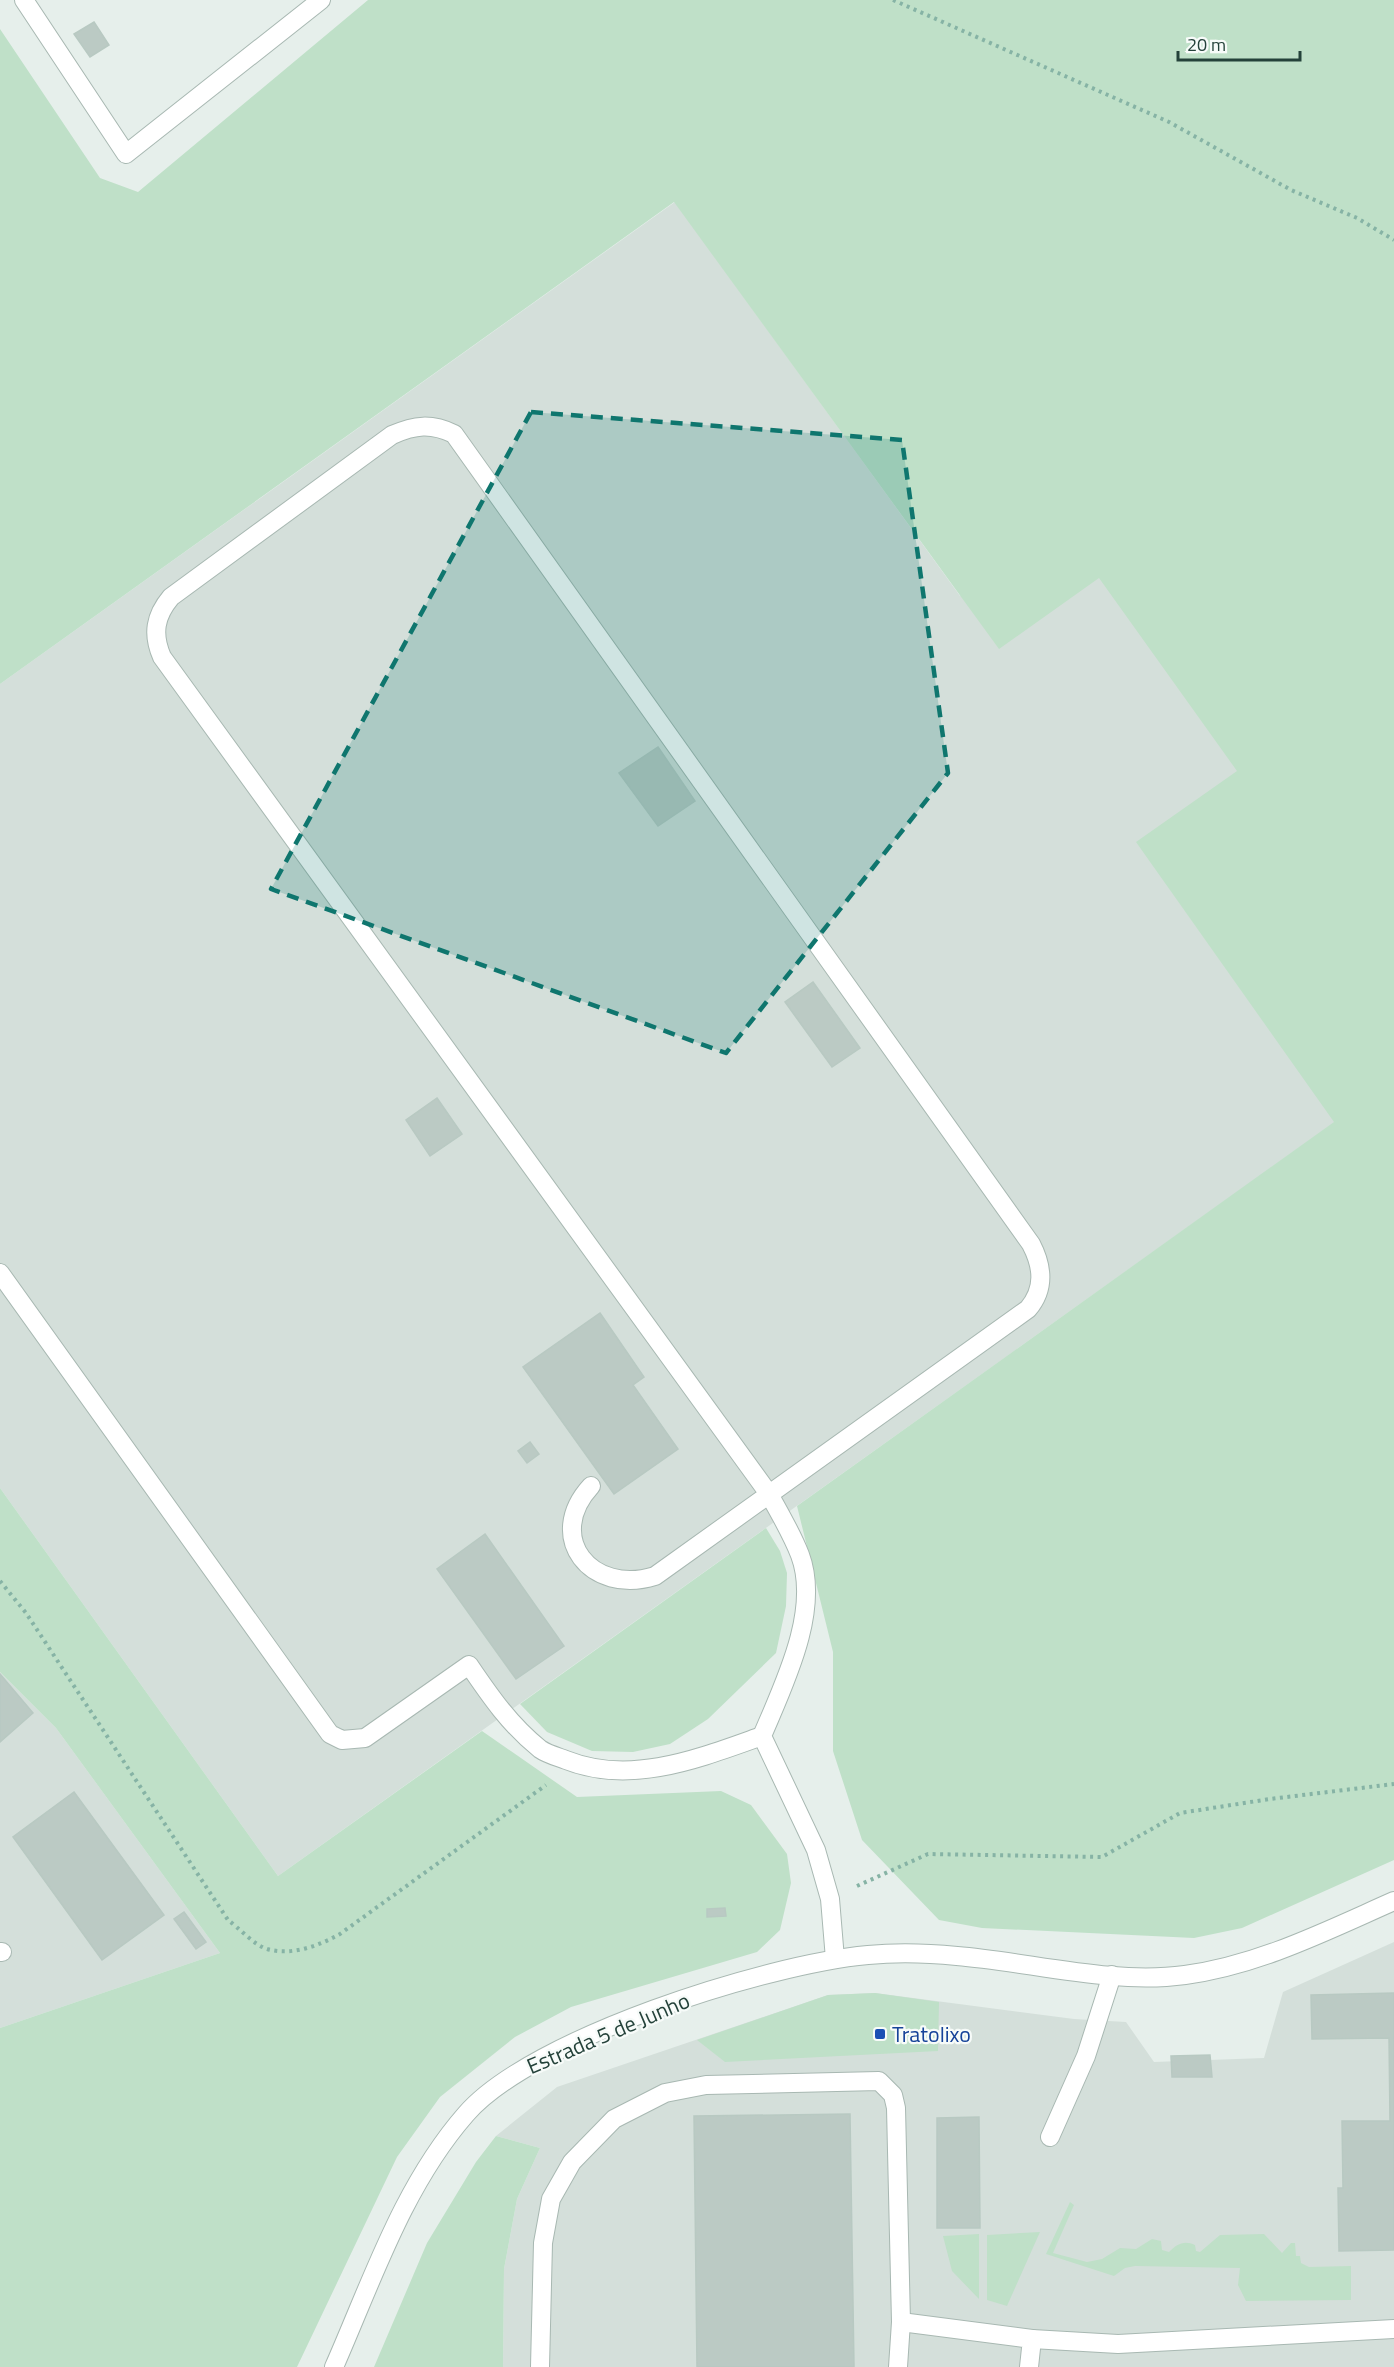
<svg xmlns="http://www.w3.org/2000/svg" width="1394" height="2367" font-family="'Titillium Web',sans-serif">
<rect width="100%" height="100%" fill="#e6efeb"/>
<g fill="#d4dfda">
<path d="M675 202 960 596 1118 483 1302 742 1167 885 1335 1122 278 1876 0 1488V684Z"/>
<path d="M0 1672 56 1728 220 1953 0 2028Z"/>
<path d="M1394 1942V2367H503L504 2269 517 2199 540 2148 496 2136 557 2087 828 1995 875 1993 1074 2019 1126 2022 1154 2062 1264 2058 1283 1992Z"/>
</g>
<g fill="#bfe0c8">
<path d="M368 0H1394V1860L1242 1928 1194 1938 982 1928 939 1920 862 1840 833 1751V1652L797 1506 1334 1122 1136 842 1237 771 1099 578 999 649 674 202 0 684V29L100 178 138 192Z"/>
<path d="M0 1488 278 1876 482 1731 577 1797 721 1791 751 1805 787 1854 791 1883 780 1930 757 1952 571 2007 515 2037 440 2097 397 2157 297 2367H0V2028L220 1953 56 1728 0 1672Z"/>
<path d="M766 1528 780 1551 787 1573 786 1606 776 1653 708 1719 670 1744 633 1752 592 1751 547 1732 520 1704Z"/>
<path d="M875 1993 939 2002 938 2051 725 2062 697 2040 828 1995Z"/>
<path d="M496 2136 540 2148 517 2199 504 2269 503 2367H374L427 2243 476 2162Z"/>
<path d="M1070 2202 1074 2205 1053 2253 1087 2262 1102 2259 1120 2248 1136 2249 1152 2239 1161 2241 1162 2250 1169 2252C1177 2244 1184 2240 1195 2245L1196 2251 1200 2252 1220 2235 1264 2234 1282 2253 1291 2243H1295L1296 2256H1300L1301 2263 1309 2267 1351 2266V2300L1246 2301 1238 2285 1240 2268 1135 2266 1125 2268 1114 2276 1046 2254Z"/>
<path d="M1040 2232 1007 2306 987 2300V2235Z"/>
<path d="M979 2234V2299L952 2271 943 2236Z"/>
</g>
<g fill="#bbcac4" stroke="#b8c9c2" stroke-width="1.5">
<path d="M94 22 109 45 90 57 74 34Z"/>
<path d="M658 747 695 801 658 826 619 773Z"/>
<path d="M813 982 860 1048 832 1067 785 1002Z"/>
<path d="M437 1098 462 1134 430 1156 406 1120Z"/>
<path d="M600 1313 644 1377 633 1385 678 1449 614 1494 523 1367Z"/>
<path d="M530 1442 539 1454 527 1463 518 1451Z"/>
<path d="M485 1534 564 1646 516 1679 437 1569Z"/>
<path d="M0 1674 33 1713 0 1742Z"/>
<path d="M74 1792 164 1915 102 1960 13 1837Z"/>
<path d="M725 1908 726 1916 707 1917V1909Z"/>
<path d="M184 1912 206 1942 196 1949 174 1919Z"/>
<path d="M1394 1993V2250L1339 2251 1338 2188H1343L1342 2121H1390L1389 2038 1312 2039 1311 1995Z"/>
<path d="M1210 2055 1212 2077H1172L1171 2056Z"/>
<path d="M850 2114 854 2367H697L694 2116Z"/>
<path d="M979 2117 980 2228H937V2118Z"/>
</g>
<g fill="none" stroke-linecap="round" stroke-linejoin="round">
<defs>
<g id="minor">
<path d="M24 0 126 154 321 0"/>
<path d="M0 1273 330 1734 342 1740 365 1738 469 1665C490 1696 510 1725 540 1749 547 1754 558 1757 566 1760 631 1786 700 1758 762 1736"/>
<path d="M591 1486C544 1537 591 1596 655 1576L1028 1309C1045 1289 1043 1267 1031 1244L454 434C431 423 415 425 392 435L171 597C155 616 152 634 162 657L769 1494C780 1514 792 1534 800 1555 821 1611 783 1686 762 1736L816 1850 830 1899 835 1959"/>
<path d="M0 1952H2"/>
<path d="M1050 2137 1086 2056 1112 1975"/>
<path d="M901 2322 1032 2339 1029 2367"/>
<path d="M1032 2339 1118 2344 1394 2329"/>
<path d="M334 2367C372 2281 403 2186 466 2114 532 2038 767 1964 868 1955 897 1952 928 1953 957 1956 1030 1962 1112 1985 1185 1975 1259 1965 1326 1931 1394 1901"/>
<path d="M540 2367 543 2243 551 2199 572 2162 614 2119 665 2093 706 2085 879 2081 893 2095 896 2108 901 2322 898 2367"/>
</g>
</defs>
<use href="#minor" stroke="#a8b8b2" stroke-width="20"/>
<g stroke="#86b3a5" stroke-width="4" stroke-dasharray="3 4.5" stroke-linecap="butt">
<path d="M893 0 1169 122 1291 190 1357 218 1394 240"/>
<path d="M0 1581 26 1613 228 1920C239 1928 254 1945 267 1949 292 1956 318 1946 340 1934L546 1785"/>
<path d="M857 1886 928 1854 1102 1857 1180 1813 1270 1799 1394 1784"/>
</g>
<use href="#minor" stroke="#fff" stroke-width="18"/>
</g>
<path fill="#0f766e" fill-opacity="0.2" stroke="#0f766e" stroke-width="4.5" stroke-dasharray="12 8" stroke-linejoin="round" d="M531 412 902 440 948 773 726 1053 271 889Z"/>
<rect fill="#1a4fb4" stroke="#f7fbf9" stroke-width="2" x="874" y="2028" width="12" height="12" rx="3"/>
<g text-anchor="middle" stroke-width="4.5" stroke-linejoin="round" paint-order="stroke">
<g font-size="22" fill="#24423a" stroke="#f7fbf9">
<text transform="translate(608 2033) rotate(-23)" y="8">Estrada 5 de Junho</text>
</g>
<g font-size="22" fill="#164399" stroke="#f7fbf9" text-anchor="start">
<text x="892" y="2042">Tratolixo</text>
</g>
</g>
<path d="M1178 51v9h122v-9" fill="none" stroke="#24423a" stroke-width="3"/>
<text x="1187" y="51" font-size="18" fill="#24423a" stroke="#f7fbf9" stroke-width="4.5" paint-order="stroke">20 m</text>
</svg>
